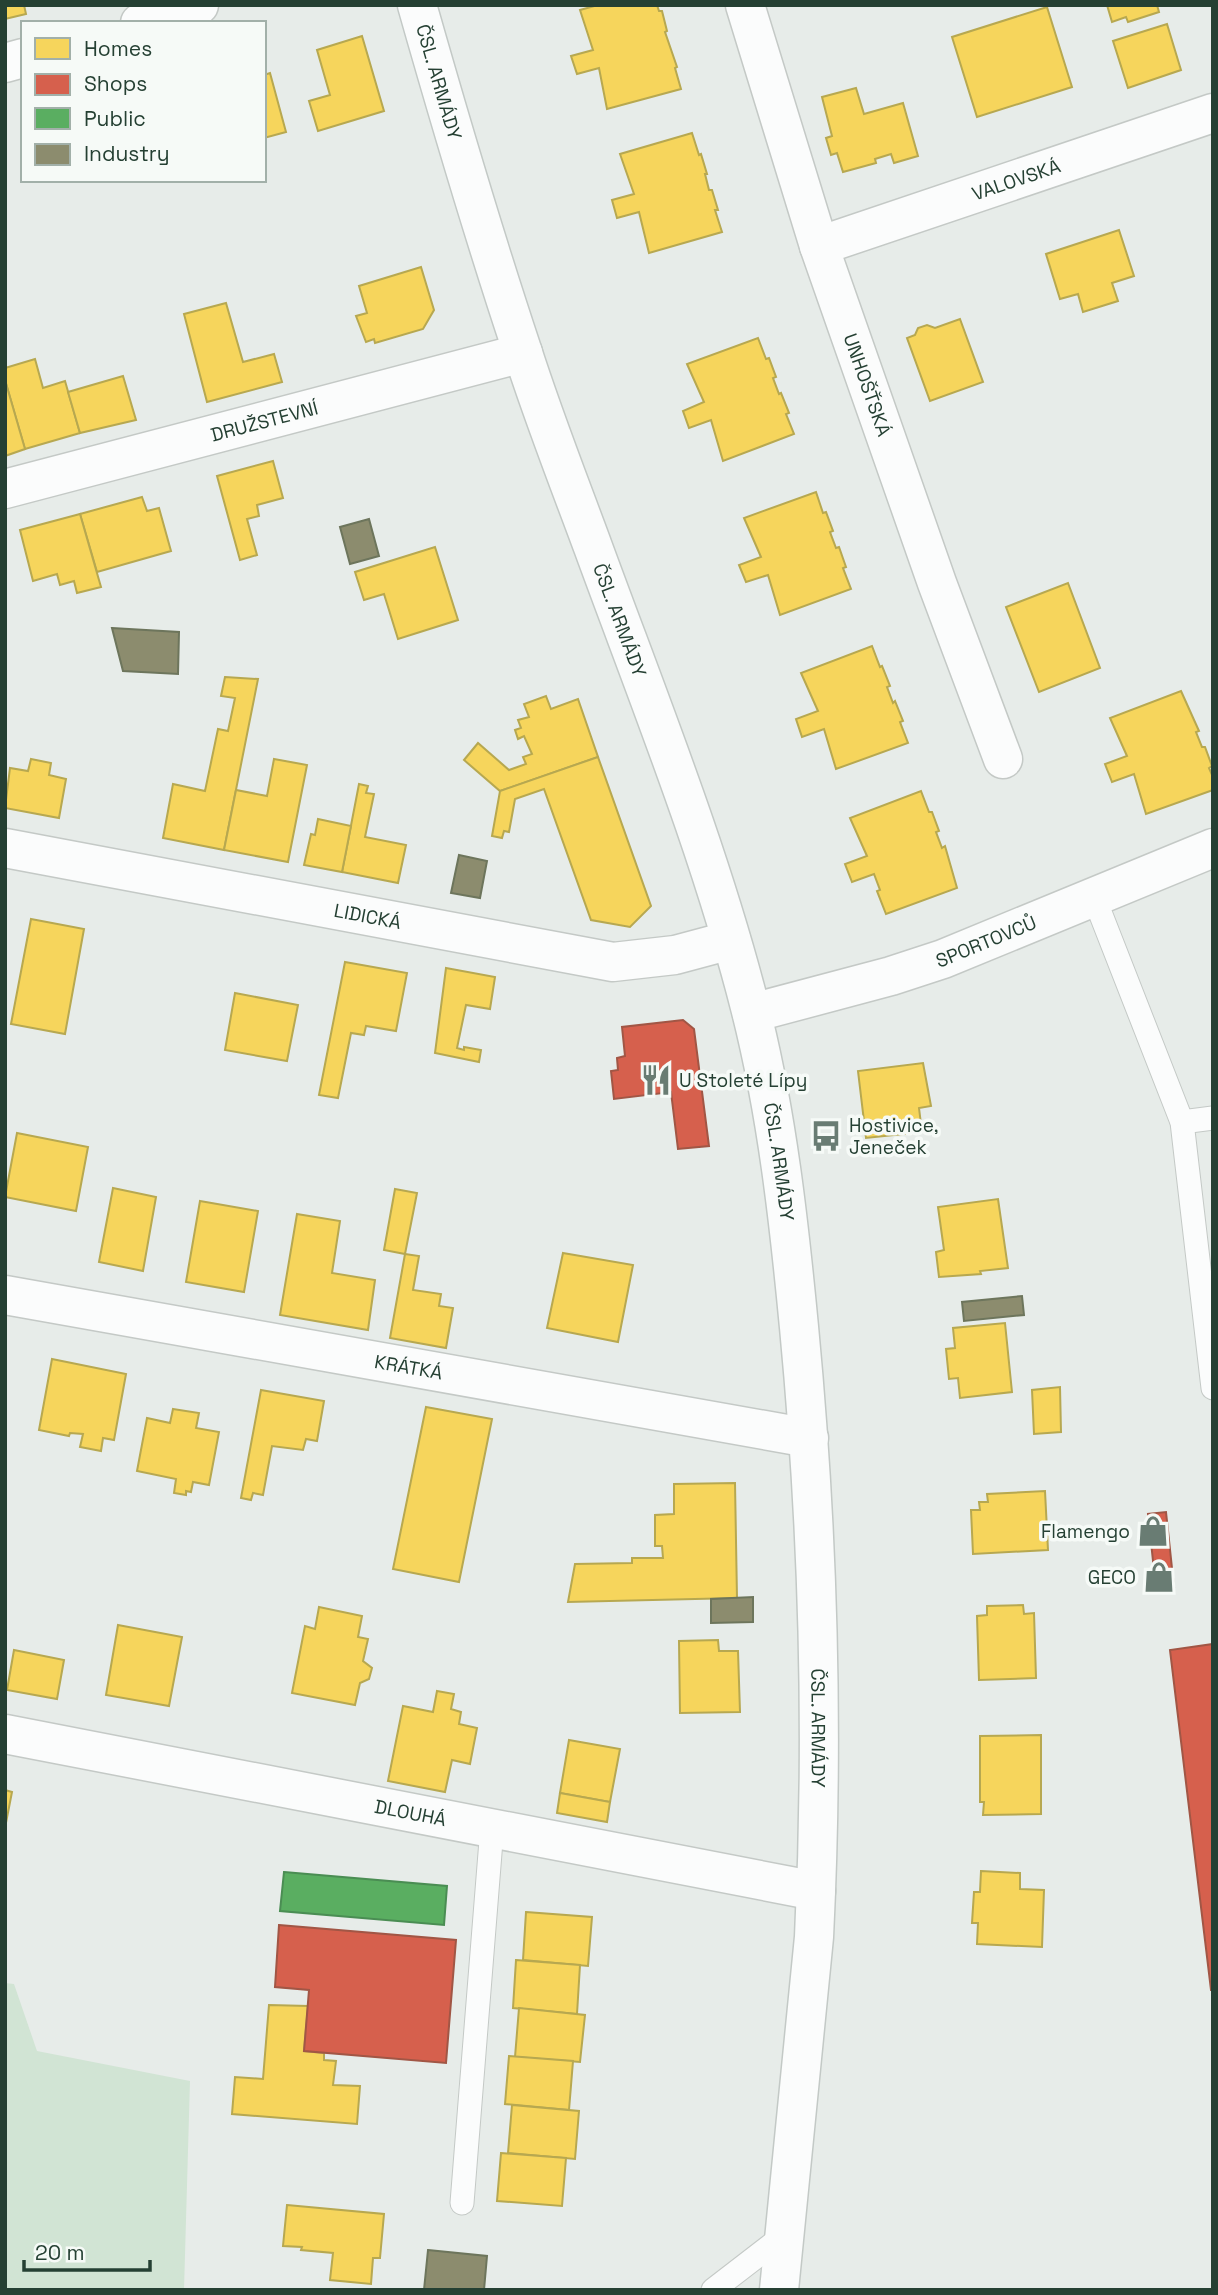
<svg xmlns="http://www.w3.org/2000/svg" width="1218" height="2295" font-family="'Space Grotesk',sans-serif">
<rect width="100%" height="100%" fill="#e7ece9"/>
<path fill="#d1e4d4" d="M5 1983 14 1984 37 2051 190 2081 184 2290H5Z"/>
<g fill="#f6d55c" stroke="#b7a850" stroke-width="2">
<path d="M5 5H24L26 14 5 19Z"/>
<path d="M598 5H657L659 11H662L667 31 665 32 677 67 675 68 681 89 607 109 599 68 577 74 571 56 593 50 580 10Z"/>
<path d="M1107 5H1157L1159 12 1128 22 1126 17 1112 22Z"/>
<path d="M1047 7 1072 87 977 117 952 37Z"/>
<path d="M1167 24 1181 70 1128 88 1113 41Z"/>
<path d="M362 36 384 111 318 131 309 101 330 95 317 50Z"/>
<path d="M270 73 286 132 264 138V75Z"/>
<path d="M856 88 864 114 903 103 918 156 894 163 891 154 875 159 876 163 843 172 837 153 831 155 826 138 832 136 822 97Z"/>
<path d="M692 133 699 155 701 154 707 174H705L709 190H712L718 210H715L722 232 649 253 639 212 617 218 612 200 634 194 620 154Z"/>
<path d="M1119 230 1134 276 1112 283 1118 301 1083 312 1078 294 1060 299 1046 254Z"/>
<path d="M421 267 434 310 423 329 375 343 374 339 366 342 356 316 367 313 359 286Z"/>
<path d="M226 303 243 362 274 354 282 382 207 402 184 314Z"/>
<path d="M960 319 983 382 930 401 907 338 915 335 918 328 927 325 935 328Z"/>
<path d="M758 338 766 359 769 358 776 377 773 378 779 394 781 393 789 413 786 414 794 434 723 461 711 420 689 428 683 411 704 402 687 364Z"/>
<path d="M35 359 43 388 65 381 80 433 25 449 5 380V368Z"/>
<path d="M123 376 136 420 80 433 68 392Z"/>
<path d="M5 380 25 449 5 456Z"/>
<path d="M273 461 283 498 257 505 259 516 247 519 257 555 240 560 217 476Z"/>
<path d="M816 492 823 513 826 512 833 531 830 532 836 548 839 547 846 567 843 568 851 589 780 615 768 575 746 582 739 565 761 557 744 518Z"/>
<path d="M142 497 147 511 159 508 171 551 97 572 80 514Z"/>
<path d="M80 514 101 587 77 593 74 581 60 585 57 574 33 581 20 530Z"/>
<path d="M435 547 458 620 398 639 384 594 364 600 355 572Z"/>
<path d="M1068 583 1100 668 1039 692 1006 607Z"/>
<path d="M872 646 880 667 882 666 890 686 887 687 893 703 895 701 903 721 900 722 908 743 836 769 824 729 802 737 796 719 818 711 801 673Z"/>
<path d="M225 677 258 679 224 850 163 838 173 784 205 791 218 729 228 731 235 698 221 696Z"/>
<path d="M1181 691 1199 731 1196 732 1202 747H1205L1212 766 1209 768 1213 777V790L1146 814 1134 774 1112 782 1105 764 1127 756 1110 718Z"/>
<path d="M546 696 551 709 578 699 598 757 500 791 464 760 478 743 509 770 526 764 523 757 532 754 524 736 518 739 515 730 521 728 518 720 529 717 524 704Z"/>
<path d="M598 757 651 906 630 927 591 920 544 789 515 799 509 832 504 831 502 838 492 836 500 791Z"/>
<path d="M31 759 51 763 49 775 66 779 59 818 5 808 10 768 28 771Z"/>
<path d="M274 759 307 765 288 862 224 850 236 790 267 796Z"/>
<path d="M359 784 368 786 366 793 374 794 365 837 406 845 398 883 342 872Z"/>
<path d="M921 791 929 812H932L939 831 936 832 942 848 945 846 957 888 886 914 877 891 880 890 874 874 852 882 845 864 867 856 850 818Z"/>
<path d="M318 819 351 826 342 872 304 865 311 834 315 835Z"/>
<path d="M31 919 84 929 65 1034 11 1024Z"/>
<path d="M345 962 407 973 396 1031 366 1026 364 1035 351 1033 338 1098 319 1095Z"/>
<path d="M446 968 495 977 490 1009 466 1005 457 1048 464 1050V1047L481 1050 479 1062 435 1053Z"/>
<path d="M235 993 298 1005 287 1061 225 1050Z"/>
<path d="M923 1063 931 1106 919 1108 922 1132 866 1138 858 1071Z"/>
<path d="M17 1133 88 1147 76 1211 5 1197Z"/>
<path d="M113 1188 156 1197 143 1271 99 1262Z"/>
<path d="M395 1189 417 1193 405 1254 384 1250Z"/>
<path d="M998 1199 1008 1268 980 1271 981 1274 939 1277 936 1252 944 1250 938 1207Z"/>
<path d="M200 1201 258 1211 244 1292 186 1282Z"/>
<path d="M297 1214 340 1221 332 1273 375 1280 368 1330 280 1315Z"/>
<path d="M563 1253 633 1265 618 1342 547 1328Z"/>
<path d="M405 1254 419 1256 413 1290 441 1294 439 1306 453 1308 446 1348 390 1338Z"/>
<path d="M1005 1323 1012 1392 960 1398 958 1378 949 1379 946 1349 955 1348 953 1328Z"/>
<path d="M52 1359 126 1374 114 1440 103 1438 101 1451 80 1447 83 1434 70 1433 69 1436 39 1430Z"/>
<path d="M1060 1387 1061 1432 1034 1434 1032 1390Z"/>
<path d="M261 1390 324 1401 317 1441 306 1439 303 1450 272 1446 263 1495 253 1493 251 1500 241 1498Z"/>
<path d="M426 1407 492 1419 459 1582 393 1569Z"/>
<path d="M173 1409 199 1413 196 1428 219 1432 209 1485 193 1482 191 1492 186 1491V1495L174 1493 176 1479 137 1471 147 1418 170 1423Z"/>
<path d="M735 1483 737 1598 568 1602 575 1564 632 1563V1558H663L662 1546H655V1515L674 1514V1484Z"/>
<path d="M1045 1491 1048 1550 973 1554 971 1510H980L979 1502H988L987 1494Z"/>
<path d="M1023 1605 1024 1614 1034 1613 1036 1678 979 1680 977 1616 987 1615V1606Z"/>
<path d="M319 1607 362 1616 358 1637 368 1639 363 1661 372 1668 369 1679 360 1683 355 1705 292 1693 305 1626 315 1629Z"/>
<path d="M118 1625 182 1637 169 1706 106 1695Z"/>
<path d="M718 1640 719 1651H738L740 1712 680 1713 679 1641Z"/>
<path d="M14 1650 64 1660 57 1699 7 1690Z"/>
<path d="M437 1691 454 1694 451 1709 461 1712 459 1724 477 1728 470 1764 452 1760 445 1792 388 1781 403 1706 433 1712Z"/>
<path d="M1041 1735V1814L983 1815 984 1802H980V1736Z"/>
<path d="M569 1740 620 1749 610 1802 560 1793Z"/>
<path d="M5 1790 12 1792 5 1828Z"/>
<path d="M560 1793 610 1802 607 1822 557 1813Z"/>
<path d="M981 1871 1020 1873V1889L1044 1890 1042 1947 977 1944 978 1923H972L974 1892H980Z"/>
<path d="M526 1912 592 1917 588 1966 523 1960Z"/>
<path d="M516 1960 580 1965 577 2014 513 2008Z"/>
<path d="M269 2005 308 2006 304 2051 324 2053V2060L336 2061 333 2085 360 2086 357 2124 232 2114 235 2077 263 2079Z"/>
<path d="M519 2008 585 2015 580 2062 515 2057Z"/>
<path d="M509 2056 573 2061 569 2110 505 2104Z"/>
<path d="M512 2105 579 2111 575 2159 508 2153Z"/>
<path d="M501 2153 566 2158 562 2206 497 2201Z"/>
<path d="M287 2205 384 2214 380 2258H373L371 2284 330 2280 333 2253 301 2250 302 2247 283 2246Z"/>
</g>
<g fill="#d6604d" stroke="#a15645" stroke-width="2">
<path d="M683 1020 694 1029 709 1146 678 1149 671 1092 614 1099 611 1071 618 1070 617 1058 625 1056 622 1027Z"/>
<path d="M1166 1512 1174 1587 1156 1589 1148 1514Z"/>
<path d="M1213 1644V1990H1211L1170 1650Z"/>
<path d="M279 1925 456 1940 446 2063 304 2051 309 1990 275 1987Z"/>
</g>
<path fill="#5aae61" stroke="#4a8d53" stroke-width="2" d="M284 1872 447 1886 444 1925 280 1911Z"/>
<g fill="#8c8c6e" stroke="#6d755c" stroke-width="2">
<path d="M369 519 379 556 350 564 340 527Z"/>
<path d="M112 628 179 632 178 674 123 671Z"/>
<path d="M459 855 487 861 480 898 451 893Z"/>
<path d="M1022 1296 1024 1315 964 1321 962 1302Z"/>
<path d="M753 1597V1622L711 1623V1599Z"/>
<path d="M428 2250 487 2256 484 2290H424Z"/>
</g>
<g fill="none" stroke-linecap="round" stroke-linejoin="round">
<defs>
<g id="service">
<path d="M1094 897 1182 1122 1213 1388"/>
<path d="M1182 1122 1213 1118"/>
<path d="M462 2203 492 1828"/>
<path d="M713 2290 783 2236"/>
</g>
<g id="minor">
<path id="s1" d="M745 5 819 246 937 583 1003 759"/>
<path d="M140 23 199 5"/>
<path d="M5 63 23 58"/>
<path id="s2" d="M819 246 1213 113"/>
<path id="s3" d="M5 489 523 353"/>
<path id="s4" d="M5 848 613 962 675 955 731 940"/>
<path id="s5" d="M5 1295 809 1438"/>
<path id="s6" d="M5 1734 816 1891"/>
</g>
<g id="tertiary">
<path id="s7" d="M752 1013 891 976 943 959 1213 848"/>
</g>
<g id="secondary">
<path id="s8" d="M417 5C450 121 484 236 522 350 543 416 569 482 593 547 649 700 711 853 751 1011 777 1114 789 1222 799 1327 818 1527 824 1736 814 1937L779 2290"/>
</g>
</defs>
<use href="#service" stroke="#c4c9c6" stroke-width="25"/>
<use href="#minor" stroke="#c4c9c6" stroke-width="41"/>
<use href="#tertiary" stroke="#c4c9c6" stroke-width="41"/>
<use href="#secondary" stroke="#c3c9c6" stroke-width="41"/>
<use href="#service" stroke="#fbfcfc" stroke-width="23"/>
<use href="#minor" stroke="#fbfcfc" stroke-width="38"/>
<use href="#tertiary" stroke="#fbfcfc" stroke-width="38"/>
<use href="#secondary" stroke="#fbfcfc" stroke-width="38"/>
</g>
<defs>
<symbol id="restaurant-bare" viewBox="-9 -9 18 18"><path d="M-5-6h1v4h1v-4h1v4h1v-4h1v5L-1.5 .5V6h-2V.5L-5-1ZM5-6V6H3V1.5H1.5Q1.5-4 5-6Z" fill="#697c73" stroke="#f6faf7" stroke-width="2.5" paint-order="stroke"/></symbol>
<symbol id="bus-bare" viewBox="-9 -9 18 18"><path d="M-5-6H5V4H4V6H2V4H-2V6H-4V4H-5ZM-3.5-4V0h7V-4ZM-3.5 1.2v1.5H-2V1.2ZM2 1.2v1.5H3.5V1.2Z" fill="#697c73" stroke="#f6faf7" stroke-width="2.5" paint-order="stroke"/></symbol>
<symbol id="shop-bare" viewBox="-9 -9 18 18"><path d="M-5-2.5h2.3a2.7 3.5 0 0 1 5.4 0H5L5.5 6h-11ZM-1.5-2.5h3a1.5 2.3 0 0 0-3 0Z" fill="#697c73" stroke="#f6faf7" stroke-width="2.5" paint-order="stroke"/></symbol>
</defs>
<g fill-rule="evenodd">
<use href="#restaurant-bare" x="634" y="1058" width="44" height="44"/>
<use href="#bus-bare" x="804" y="1114" width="44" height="44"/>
<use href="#shop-bare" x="1131" y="1509" width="44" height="44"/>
<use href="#shop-bare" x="1137" y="1555" width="44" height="44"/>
</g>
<g text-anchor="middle" stroke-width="7" stroke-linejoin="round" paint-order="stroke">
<g font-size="19" fill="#254033" stroke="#f6faf7">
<text dy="7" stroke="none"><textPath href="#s8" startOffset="80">ČSL. ARMÁDY</textPath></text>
<text dy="7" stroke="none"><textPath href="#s2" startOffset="208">VALOVSKÁ</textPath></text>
<text dy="7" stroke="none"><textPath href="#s1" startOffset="399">UNHOŠŤSKÁ</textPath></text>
<text dy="7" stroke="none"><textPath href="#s3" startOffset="268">DRUŽSTEVNÍ</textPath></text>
<text dy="7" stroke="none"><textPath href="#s8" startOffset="648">ČSL. ARMÁDY</textPath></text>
<text dy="7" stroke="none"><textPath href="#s4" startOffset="369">LIDICKÁ</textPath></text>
<text dy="7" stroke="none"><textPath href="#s7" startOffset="245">SPORTOVCŮ</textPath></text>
<text dy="7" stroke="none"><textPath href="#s8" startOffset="1214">ČSL. ARMÁDY</textPath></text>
<text dy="7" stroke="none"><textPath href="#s5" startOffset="410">KRÁTKÁ</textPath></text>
<text dy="7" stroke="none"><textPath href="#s8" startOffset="1782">ČSL. ARMÁDY</textPath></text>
<text dy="7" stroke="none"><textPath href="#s6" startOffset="413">DLOUHÁ</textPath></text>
</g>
<g font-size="19" fill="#254033" stroke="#f6faf7" text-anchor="start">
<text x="679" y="1087">U Stoleté Lípy</text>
<text x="849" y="1132">Hostivice,<tspan x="849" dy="22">Jeneček</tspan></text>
<text x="1130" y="1538" text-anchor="end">Flamengo</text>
<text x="1136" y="1584" text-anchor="end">GECO</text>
</g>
</g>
<rect width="1218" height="2295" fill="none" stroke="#254033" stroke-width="14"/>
<rect x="21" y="21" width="245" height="161" fill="#f6faf7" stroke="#a2b0a9" stroke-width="2"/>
<rect x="35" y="38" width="35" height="21" fill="#f6d55c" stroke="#a2b0a9" stroke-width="2"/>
<text x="84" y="56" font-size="21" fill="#254033">Homes</text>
<rect x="35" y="74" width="35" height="21" fill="#d6604d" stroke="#a2b0a9" stroke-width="2"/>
<text x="84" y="91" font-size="21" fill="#254033">Shops</text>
<rect x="35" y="108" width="35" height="21" fill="#5aae61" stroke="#a2b0a9" stroke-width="2"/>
<text x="84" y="126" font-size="21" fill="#254033">Public</text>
<rect x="35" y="144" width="35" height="21" fill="#8c8c6e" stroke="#a2b0a9" stroke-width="2"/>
<text x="84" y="161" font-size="21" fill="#254033">Industry</text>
<path d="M24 2260v10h126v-10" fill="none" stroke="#254033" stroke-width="3.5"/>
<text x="35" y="2260" font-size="21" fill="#254033" stroke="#f6faf7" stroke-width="5" paint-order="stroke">20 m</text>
</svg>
